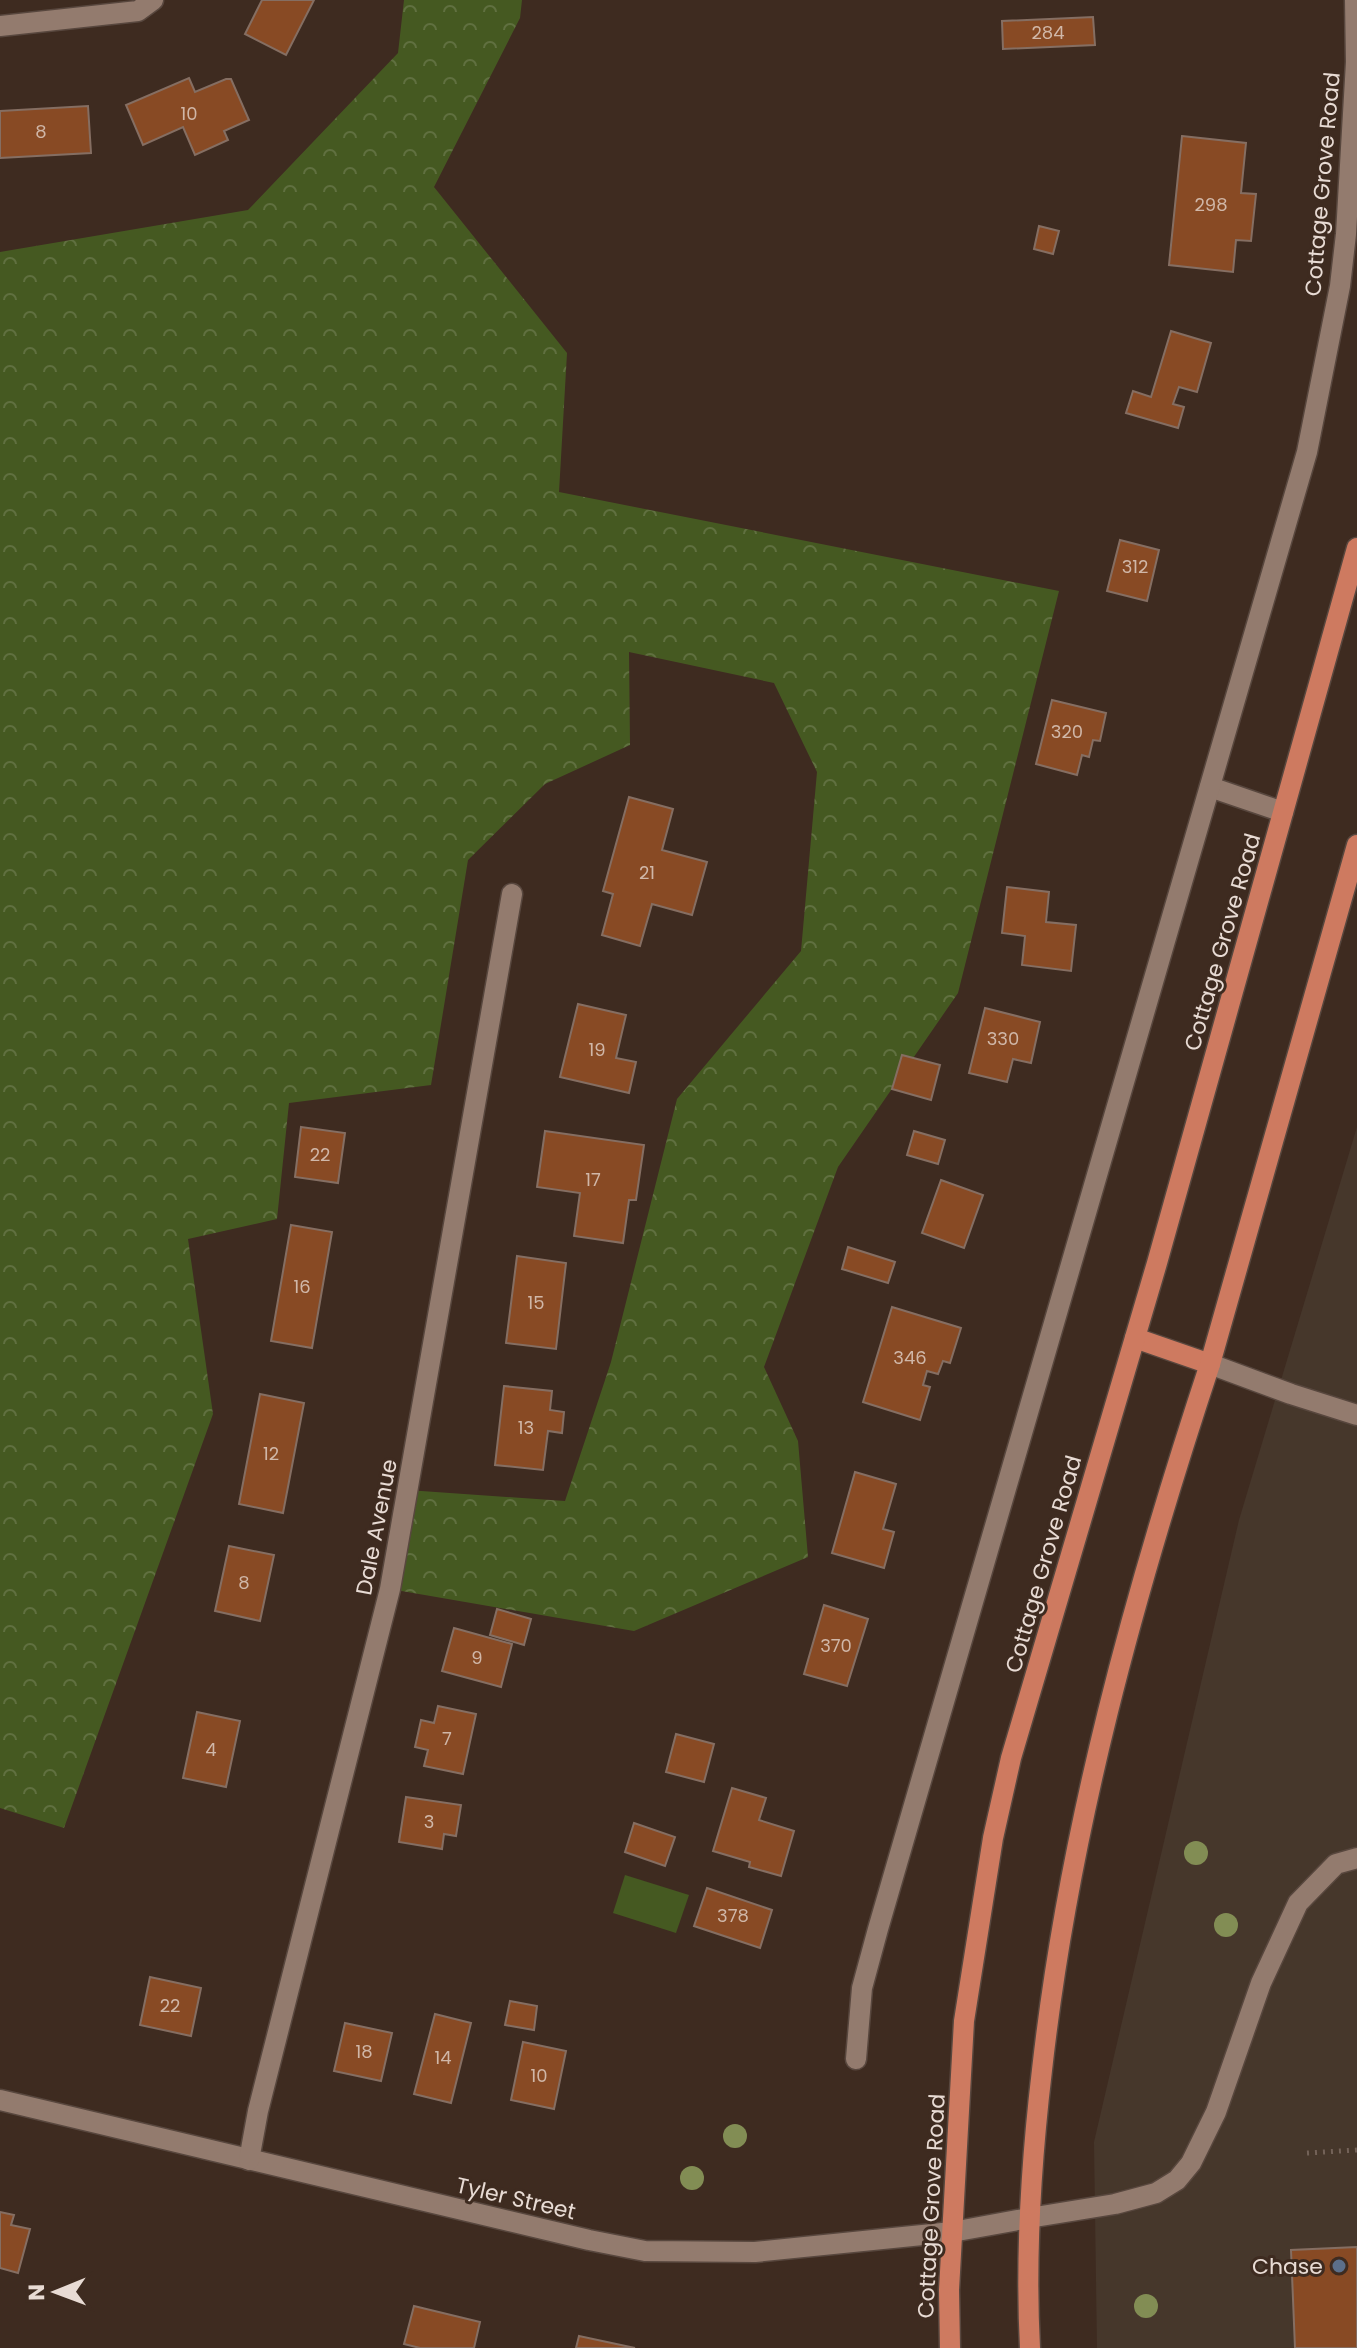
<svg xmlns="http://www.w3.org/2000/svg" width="1357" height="2348" font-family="Poppins,sans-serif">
<defs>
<pattern id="forest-crowns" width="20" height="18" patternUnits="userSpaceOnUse" patternTransform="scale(2)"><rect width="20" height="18" fill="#455921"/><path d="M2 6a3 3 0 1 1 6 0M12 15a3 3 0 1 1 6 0" fill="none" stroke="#607040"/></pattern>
</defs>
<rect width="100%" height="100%" fill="#3e2b20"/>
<path fill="#46372b" d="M1357 1127V2348H1097L1094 2142 1239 1520Z"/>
<path fill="url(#forest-crowns)" d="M404 0H522L520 18 434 187 567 353 559 492 1059 591 958 993 838 1167 764 1367 798 1441 808 1557 634 1631 390 1589 407 1490 565 1501 611 1362 677 1099 801 951 817 772 774 683 629 652 630 745 545 784 468 860 431 1085 289 1103 277 1219 188 1239 213 1414 64 1828 0 1808V252L248 210 398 53Z"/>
<path fill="#455921" d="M625 1875 689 1895 676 1933 613 1913Z"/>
<g fill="#884a24" stroke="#856e62" stroke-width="2">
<path d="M262 0H314L286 55 245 34Z"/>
<path d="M1093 17 1095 45 1003 49 1002 21Z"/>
<path d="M189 78 195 92 226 79H231L249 120 224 131 228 140 195 155 183 127 143 145 126 105Z"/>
<path d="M88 106 91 153 0 158V111Z"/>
<path d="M1182 136 1246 143 1241 193 1256 194 1251 241 1236 240 1233 272 1169 265Z"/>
<path d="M1039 226 1059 231 1053 254 1034 249Z"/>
<path d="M1171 331 1211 343 1197 392 1179 387 1173 404 1184 407 1178 428 1126 413 1133 391 1151 397Z"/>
<path d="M1120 540 1159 550 1147 601 1107 591Z"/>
<path d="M1052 700 1106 713 1100 741 1093 740 1089 757 1082 755 1077 775 1036 764Z"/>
<path d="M629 797 673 809 662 850 707 862 692 915 652 904 640 946 602 935 613 894 603 891Z"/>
<path d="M1007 887 1049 892 1046 922 1076 925 1071 971 1022 965 1025 936 1002 933Z"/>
<path d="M578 1004 626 1015 616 1058 636 1062 629 1093 560 1077Z"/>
<path d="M985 1008 1040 1022 1031 1063 1013 1059 1007 1082 969 1073Z"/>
<path d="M902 1055 940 1065 931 1100 892 1089Z"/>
<path d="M301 1127 345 1133 338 1183 295 1177Z"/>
<path d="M545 1131 644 1145 636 1200H629L623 1243 574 1236 580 1193 537 1187Z"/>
<path d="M914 1131 945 1140 938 1164 907 1155Z"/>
<path d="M941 1180 983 1195 964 1248 922 1233Z"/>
<path d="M291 1225 332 1232 312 1348 271 1341Z"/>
<path d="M848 1247 895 1262 888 1283 842 1269Z"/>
<path d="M517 1256 566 1263 556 1349 506 1343Z"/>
<path d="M892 1307 961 1328 950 1363 943 1361 938 1374 927 1371 923 1385 930 1387 920 1420 863 1402Z"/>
<path d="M504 1386 552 1391 550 1410 564 1412 562 1433 548 1431 543 1470 495 1465Z"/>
<path d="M260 1394 304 1403 283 1513 239 1504Z"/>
<path d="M855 1472 896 1484 883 1529 894 1532 884 1568 832 1553Z"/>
<path d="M229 1546 274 1555 260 1621 215 1611Z"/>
<path d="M824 1605 868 1619 847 1686 804 1674Z"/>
<path d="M497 1609 531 1619 524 1645 490 1635Z"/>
<path d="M454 1628 512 1644 501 1687 442 1671Z"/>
<path d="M438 1706 476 1714 463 1774 424 1766 428 1750 415 1747 421 1720 434 1723Z"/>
<path d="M197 1712 240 1721 226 1787 183 1778Z"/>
<path d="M676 1734 714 1744 704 1782 666 1772Z"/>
<path d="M732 1788 766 1798 759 1820 794 1831 781 1876 749 1867 750 1862 713 1851Z"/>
<path d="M406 1797 461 1805 456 1836 444 1834 442 1849 399 1842Z"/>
<path d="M634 1823 675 1837 665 1866 625 1852Z"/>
<path d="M707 1888 772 1910 760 1948 694 1926Z"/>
<path d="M150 1977 201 1988 191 2036 140 2025Z"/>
<path d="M510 2001 537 2006 534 2030 505 2025Z"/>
<path d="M435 2014 471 2023 451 2103 414 2094Z"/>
<path d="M345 2023 392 2033 381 2081 334 2071Z"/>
<path d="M523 2042 566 2051 554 2109 511 2100Z"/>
<path d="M0 2212 14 2215 11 2225 30 2229 18 2273 0 2268Z"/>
<path d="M1357 2247V2348H1295L1291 2250Z"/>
<path d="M414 2306 480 2322 474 2348H420L404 2344Z"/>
<path d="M579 2336 635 2348H576Z"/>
</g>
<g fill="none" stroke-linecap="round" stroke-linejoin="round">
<defs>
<g id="lane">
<path d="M1210 1364 1291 1394 1357 1415"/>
<path d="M1029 2218 1115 2204 1156 2193 1177 2180 1191 2163 1216 2112 1261 1983 1298 1903 1336 1864 1357 1858"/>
</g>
<g id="street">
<path d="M0 26 138 11 153 0"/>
<path d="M1210 787 1283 812"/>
<path d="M856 2059 862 1988 878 1929 1307 452 1340 286 1346 234 1356 62 1355 0"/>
<path d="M0 2100 589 2240 645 2251 755 2252 952 2232 1029 2218"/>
<path d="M249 2160 258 2111 390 1589 512 894"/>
</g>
<g id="primary">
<path d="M1135 1338 1210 1364"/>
<path d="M950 2348 949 2290 964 2021 993 1838 1011 1758 1157 1263 1357 548"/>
<path d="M1030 2348C1025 2255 1031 2163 1042 2070 1069 1829 1134 1594 1210 1364L1357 845"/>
</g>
</defs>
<use href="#lane" stroke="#58473e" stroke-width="23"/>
<use href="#street" stroke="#58473e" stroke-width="23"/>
<use href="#primary" stroke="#58473e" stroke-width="23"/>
<path stroke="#736258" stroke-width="5" stroke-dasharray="2 6" stroke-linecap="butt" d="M1307 2153 1357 2150"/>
<use href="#lane" stroke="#937b6e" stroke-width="20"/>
<use href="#street" stroke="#937b6e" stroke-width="20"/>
<use href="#primary" stroke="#ce7a60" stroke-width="20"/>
</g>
<g fill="#828d54">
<circle cx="1196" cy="1853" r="12"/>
<circle cx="1226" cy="1925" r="12"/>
<circle cx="735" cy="2136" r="12"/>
<circle cx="692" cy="2178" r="12"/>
<circle cx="1146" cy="2306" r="12"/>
</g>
<circle fill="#5c6f8a" stroke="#3e2b20" stroke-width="3" cx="1339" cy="2266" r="8"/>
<g text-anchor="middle" stroke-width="6" stroke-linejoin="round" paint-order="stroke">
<g font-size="18" fill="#d0b7a8">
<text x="1048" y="39">284</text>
<text x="189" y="120">10</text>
<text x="41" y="138">8</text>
<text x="1211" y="211">298</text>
<text x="1135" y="573">312</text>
<text x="1067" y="738">320</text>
<text x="647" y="879">21</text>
<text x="1003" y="1045">330</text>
<text x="597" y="1056">19</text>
<text x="320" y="1161">22</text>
<text x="593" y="1186">17</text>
<text x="302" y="1293">16</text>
<text x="536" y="1309">15</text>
<text x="910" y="1364">346</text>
<text x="526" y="1434">13</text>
<text x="271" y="1460">12</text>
<text x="244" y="1589">8</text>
<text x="836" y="1652">370</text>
<text x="477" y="1664">9</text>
<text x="447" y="1745">7</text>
<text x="211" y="1756">4</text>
<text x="429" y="1828">3</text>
<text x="733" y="1922">378</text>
<text x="170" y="2012">22</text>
<text x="364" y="2058">18</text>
<text x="443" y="2064">14</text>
<text x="539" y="2082">10</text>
</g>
<g font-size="22" fill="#e8dbd4" stroke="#3e2b20">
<text transform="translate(1322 184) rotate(-85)" y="8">Cottage Grove Road</text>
<text transform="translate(1222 942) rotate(-74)" y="8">Cottage Grove Road</text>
<text transform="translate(376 1527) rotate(-79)" y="8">Dale Avenue</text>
<text transform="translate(1043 1564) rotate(-74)" y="8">Cottage Grove Road</text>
<text transform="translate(516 2198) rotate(13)" y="8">Tyler Street</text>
<text transform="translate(931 2206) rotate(-87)" y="8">Cottage Grove Road</text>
</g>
<g font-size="22" fill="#e8dbd4" stroke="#3e2b20" text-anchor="end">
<text x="1323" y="2274">Chase</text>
</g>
</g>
<g transform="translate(56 2292) rotate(269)" stroke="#3e2b20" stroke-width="6" paint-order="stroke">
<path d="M0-6L14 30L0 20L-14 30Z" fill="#e8dbd4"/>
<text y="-12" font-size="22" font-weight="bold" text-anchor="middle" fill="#e8dbd4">N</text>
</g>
</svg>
